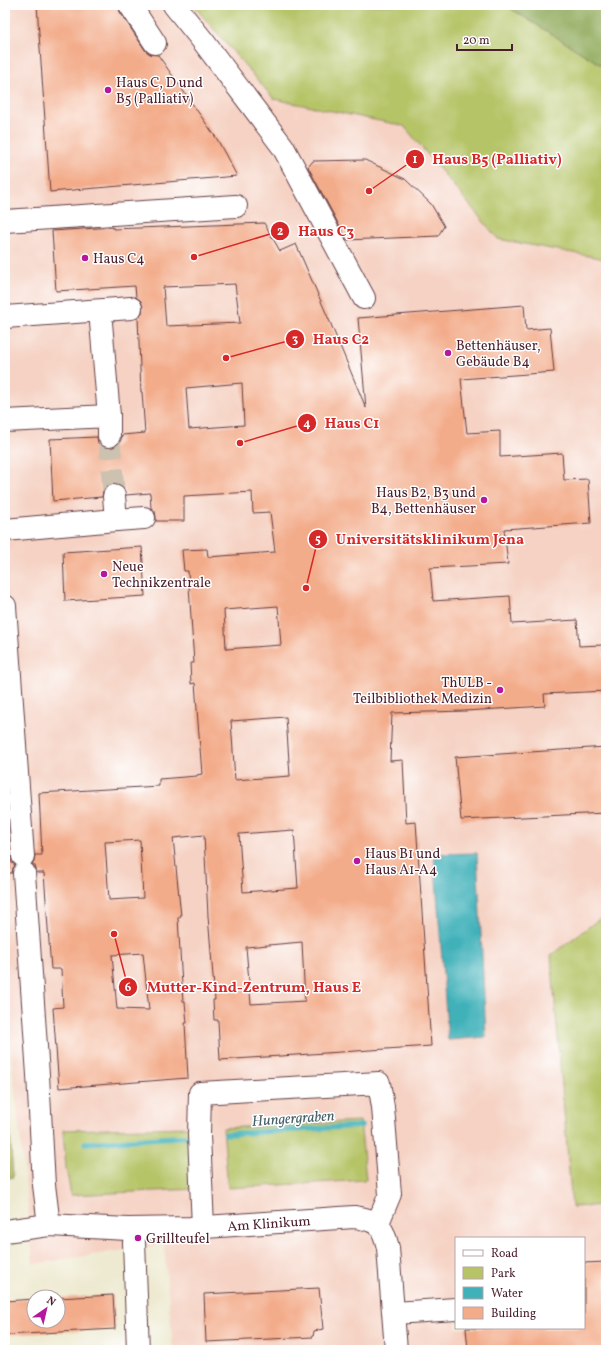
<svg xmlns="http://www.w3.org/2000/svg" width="611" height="1355" font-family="Vollkorn,serif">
<rect width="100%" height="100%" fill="#fff"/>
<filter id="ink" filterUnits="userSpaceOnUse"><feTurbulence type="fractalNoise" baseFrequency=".025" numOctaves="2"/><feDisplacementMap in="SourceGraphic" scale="8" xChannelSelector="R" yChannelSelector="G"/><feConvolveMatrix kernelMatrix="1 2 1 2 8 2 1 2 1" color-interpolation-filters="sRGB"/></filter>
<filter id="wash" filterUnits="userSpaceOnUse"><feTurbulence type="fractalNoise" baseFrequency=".012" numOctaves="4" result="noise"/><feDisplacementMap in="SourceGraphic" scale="16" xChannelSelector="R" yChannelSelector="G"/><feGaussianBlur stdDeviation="0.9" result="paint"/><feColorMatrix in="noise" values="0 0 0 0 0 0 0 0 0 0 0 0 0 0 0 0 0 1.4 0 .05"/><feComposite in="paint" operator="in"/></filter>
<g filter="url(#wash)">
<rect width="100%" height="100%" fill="#eeead1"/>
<path fill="#f5d2c3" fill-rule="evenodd" d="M5 5H193L274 99 404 126 498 239 605 259 606 914 551 955 573 1207 606 1205V1350H173L164 1244 33 1264 28 1205 5 1004ZM456 1238H584V1328H456Z"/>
<g fill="#b6c467" stroke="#807249">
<path d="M193 5H505L606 68V263L605 259 498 239 404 126 274 99Z"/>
<path d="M606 914V1205L572 1207 551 955Z"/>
<path d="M5 1093H7L13 1177 9 1178 5 1131Z"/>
<path d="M360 1121 366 1180 228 1188 223 1128Z"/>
<path d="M191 1127 196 1189 71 1195 66 1168 63 1130Z"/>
</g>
<path fill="#90aa5c" stroke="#6d6444" d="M505 5H605L606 6V68Z"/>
<path fill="#41b1b9" stroke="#466872" d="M477 853 486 1037 448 1040 434 854Z"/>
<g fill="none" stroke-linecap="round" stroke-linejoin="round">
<g stroke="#41b1b9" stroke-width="5.5">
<path d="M226 1134 361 1126"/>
<path d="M85 1143 192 1136"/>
</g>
</g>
<g id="blocks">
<g fill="#f3ac8a" fill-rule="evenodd">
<path d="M37 5H118L120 12 145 50 150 54 158 55 217 139 237 176 50 192Z"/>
<path d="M365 160 405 179 431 204 444 226 438 236 347 240 308 167 313 161Z"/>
<path d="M264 223 280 251 296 244 330 322 366 408 358 318 524 305 526 330 550 328 554 372 461 379 467 433 500 431V457L562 453 564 480 588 479 591 523 504 529 508 564 430 568 433 601 510 596 512 624 577 620 579 646 603 645 604 662H606V691L544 694 545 706 465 711 392 713 390 761 403 760 406 823 416 822 431 1046 220 1060 218 1020H214L213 1000H215L208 916 204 835 173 838 181 916 178 918 183 1002H185L187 1023H185L188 1078 59 1088 53 1008 63 1007 61 969H51L44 873H37L35 866 32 864 34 861 35 855H42L39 793 159 786V779L197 776V775L202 774 195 683 191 684 190 663H194L188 571H184L182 550 207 549 208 557 275 552 270 512 253 513 252 492 184 496V521H156V517L155 511 151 508 150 493 126 495 124 489 119 485 113 484 107 486 103 491 102 497 53 501 50 439 97 437 98 443 102 447 109 448 115 447 120 443 122 435 145 433 142 392H141L138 318 142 313 143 307 141 301 136 297 135 286 56 291 52 231 113 227V229ZM235 284 240 323 166 326 163 287ZM242 383 244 425 189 429 186 388ZM278 606 281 645 226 649 224 610ZM286 717 290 776 235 780 231 721ZM294 830 298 888 243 892 239 834ZM140 840 143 898 109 900 105 842ZM302 942 305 1001 251 1004 246 947ZM143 953 149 1010 117 1009 112 955Z"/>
<path d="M142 547 145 596 65 601 63 552Z"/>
<path d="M606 747V813L461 820 455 757Z"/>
<path d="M5 856H10L12 863 15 865 13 868 12 873H5Z"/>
<path d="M606 1262V1350H468L466 1328H584V1263Z"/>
<path d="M319 1288 323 1329 314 1331 313 1337 206 1342 204 1294Z"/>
<path d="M113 1295 115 1329 5 1335V1301L34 1299V1321H58V1298Z"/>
</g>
</g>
</g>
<g filter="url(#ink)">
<use href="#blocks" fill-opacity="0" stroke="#633d44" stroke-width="1"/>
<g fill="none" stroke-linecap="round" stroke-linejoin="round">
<path stroke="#cdc1b0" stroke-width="22" stroke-dasharray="22 11" stroke-linecap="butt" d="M109 436 114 496"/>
<defs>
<g id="minor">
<path d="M130 5 155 43"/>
<path d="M174 5 203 41 283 147 364 298"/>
<path d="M5 221 236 206"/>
<path d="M100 311 109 416"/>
<path d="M5 317 131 308"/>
<path d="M5 421 109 416V436"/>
<path d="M116 520 144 518"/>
<path d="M5 530 116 520 114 496"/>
<path d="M5 606 23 856"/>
<path d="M24 873 38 1075 44 1185 49 1225"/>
<path d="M203 1227 199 1135 200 1093 379 1083 383 1107 390 1194 378 1223"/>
<path d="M5 1231 49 1225 128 1229 190 1228 354 1217C378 1220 383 1225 388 1248L396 1350"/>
<path d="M134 1242 138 1350"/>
<path d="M394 1313 456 1309"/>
</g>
</defs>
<use href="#minor" stroke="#633d44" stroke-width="24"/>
<use href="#minor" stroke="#fff" stroke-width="22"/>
</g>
</g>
<g fill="#b5179e" stroke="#fff" stroke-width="1.5">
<circle cx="108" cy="90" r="4"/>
<circle cx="85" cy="258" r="4"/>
<circle cx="448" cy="353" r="4"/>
<circle cx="484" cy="500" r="4"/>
<circle cx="104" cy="574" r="4"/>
<circle cx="500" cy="690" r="4"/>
<circle cx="357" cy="861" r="4"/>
<circle cx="138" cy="1238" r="4"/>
</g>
<g text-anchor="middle" stroke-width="3" stroke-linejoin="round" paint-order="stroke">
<g font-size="14" fill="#4a1f2b" stroke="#fff" text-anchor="start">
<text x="116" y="87">Haus C, D und<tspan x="116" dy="16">B5 (Palliativ)</tspan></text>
<text x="93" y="263">Haus C4</text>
<text x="456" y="350">Bettenhäuser,<tspan x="456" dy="16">Gebäude B4</tspan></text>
<text x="476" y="497" text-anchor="end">Haus B2, B3 und<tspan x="476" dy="16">B4, Bettenhäuser</tspan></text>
<text x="112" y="571">Neue<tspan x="112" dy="16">Technikzentrale</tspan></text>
<text x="492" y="687" text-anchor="end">ThULB -<tspan x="492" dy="16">Teilbibliothek Medizin</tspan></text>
<text x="365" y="858">Haus B1 und<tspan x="365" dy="16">Haus A1-A4</tspan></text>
<text x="146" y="1243">Grillteufel</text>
</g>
<g font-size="14" fill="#4a1f2b" stroke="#fff">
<text transform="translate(269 1223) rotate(-4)" y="5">Am Klinikum</text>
</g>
<g font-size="15" font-style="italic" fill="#46616b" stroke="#fff">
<text transform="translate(293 1118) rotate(-4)" y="5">Hungergraben</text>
</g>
</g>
<path fill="none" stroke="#d62828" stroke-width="1.5" d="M369 191L415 159M194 257L280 231M226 358L295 339M240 443L307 423M306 588L318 539M114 934L128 987"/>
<g fill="#d62828" stroke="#fff" stroke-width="1.5">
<circle cx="369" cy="191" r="4"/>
<circle cx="194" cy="257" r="4"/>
<circle cx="226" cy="358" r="4"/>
<circle cx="240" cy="443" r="4"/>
<circle cx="306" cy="588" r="4"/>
<circle cx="114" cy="934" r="4"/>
<circle cx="415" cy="159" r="10"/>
<circle cx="280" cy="231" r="10"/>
<circle cx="295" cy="339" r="10"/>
<circle cx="307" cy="423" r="10"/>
<circle cx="318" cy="539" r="10"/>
<circle cx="128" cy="987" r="10"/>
</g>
<g font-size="12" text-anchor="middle" font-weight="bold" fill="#fff">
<text x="415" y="163">1</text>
<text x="280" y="235">2</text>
<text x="295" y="343">3</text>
<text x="307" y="427">4</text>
<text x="318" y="543">5</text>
<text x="128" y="991">6</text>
</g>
<g font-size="15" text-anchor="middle" font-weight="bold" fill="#d62828" stroke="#fff" stroke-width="3" stroke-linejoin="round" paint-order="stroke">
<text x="497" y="164">Haus B5 (Palliativ)</text>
<text x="326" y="236">Haus C3</text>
<text x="341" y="344">Haus C2</text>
<text x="352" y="428">Haus C1</text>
<text x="430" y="544">Universitätsklinikum Jena</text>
<text x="254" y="992">Mutter-Kind-Zentrum, Haus E</text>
</g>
<rect width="611" height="1355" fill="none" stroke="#fff" stroke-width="20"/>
<rect x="455" y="1237" width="130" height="92" fill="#ffffff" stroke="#b7a5aa"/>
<rect x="463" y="1250" width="20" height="6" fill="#ffffff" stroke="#b7a5aa"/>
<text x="491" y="1257" font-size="12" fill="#4a1f2b">Road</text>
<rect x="463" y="1267" width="20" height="12" fill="#b6c467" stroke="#b7a5aa"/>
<text x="491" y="1277" font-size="12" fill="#4a1f2b">Park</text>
<rect x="463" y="1287" width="20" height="12" fill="#41b1b9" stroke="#b7a5aa"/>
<text x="491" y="1297" font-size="12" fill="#4a1f2b">Water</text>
<rect x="463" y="1307" width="20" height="12" fill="#f3ac8a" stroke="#b7a5aa"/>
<text x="491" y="1317" font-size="12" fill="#4a1f2b">Building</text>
<g transform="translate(46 1309) rotate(34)"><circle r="19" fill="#ffffff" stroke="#b7a5aa"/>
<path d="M0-3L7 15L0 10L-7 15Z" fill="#b5179e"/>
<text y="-6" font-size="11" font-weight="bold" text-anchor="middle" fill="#4a1f2b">N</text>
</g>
<path d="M457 44v6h55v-6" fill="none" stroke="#4a1f2b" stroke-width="2"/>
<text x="463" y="44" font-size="12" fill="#4a1f2b" stroke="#ffffff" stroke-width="3" paint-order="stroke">20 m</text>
</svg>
